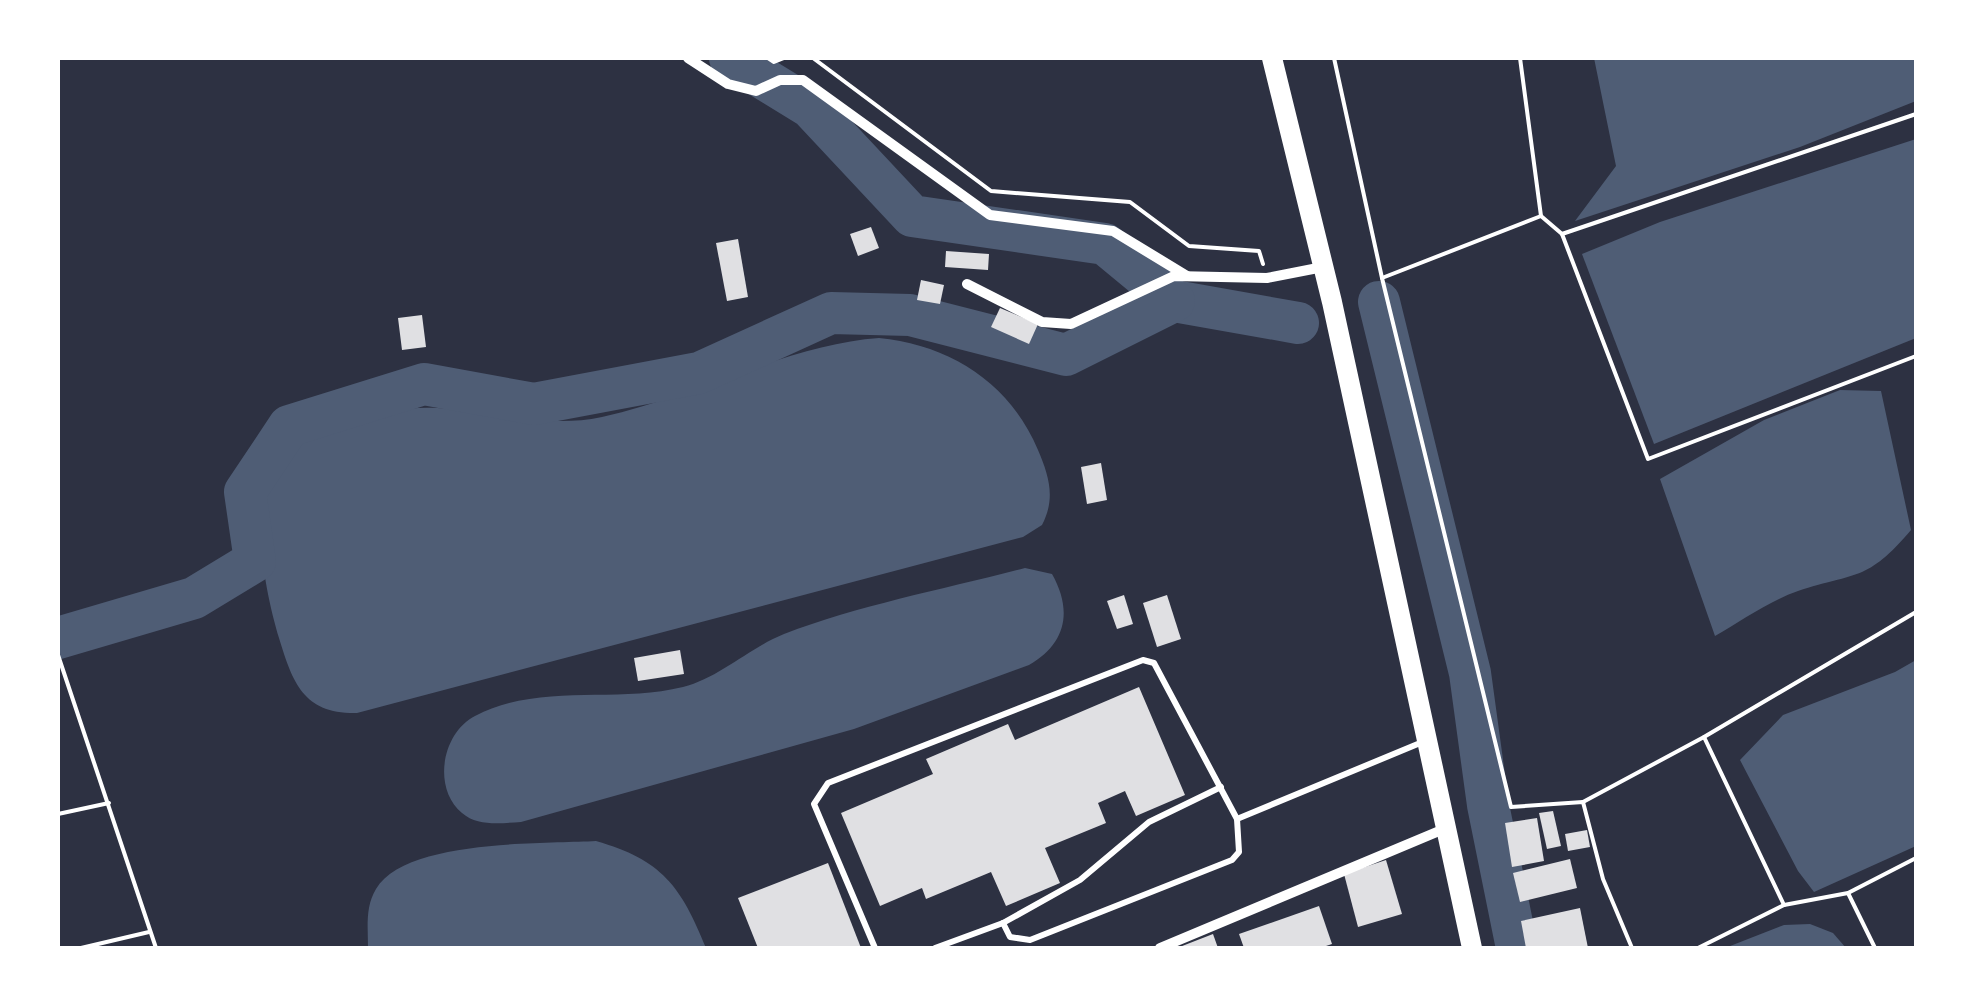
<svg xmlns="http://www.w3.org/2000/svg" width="1974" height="1006" font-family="'IBM Plex Sans',sans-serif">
<rect width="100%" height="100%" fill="#2d3142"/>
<g fill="#4f5d75">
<path d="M1594 58H1916V101L1800 147 1575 221 1616 166Z"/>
<path d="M1916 139V338L1654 444 1582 254 1660 222Z"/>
<path d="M879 338C950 345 1010 383 1038 450 1049 476 1056 498 1042 525L1023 537 357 713C304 714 293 684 279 638 263 585 241 474 297 439 315 428 336 425 355 420 382 413 409 406 437 408 494 411 545 429 602 417 692 397 791 344 879 338Z"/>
<path d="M1840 390 1881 391 1911 530C1867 582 1856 572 1798 591 1769 601 1741 621 1715 636L1660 479 1764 420Z"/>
<path d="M1025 568 1052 574C1073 611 1066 644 1029 665L854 729 521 822C502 823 478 827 462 813 432 788 442 733 475 716 541 682 614 704 683 687 719 678 749 648 784 634 860 605 945 589 1025 568Z"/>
<path d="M1916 660V846L1814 892 1798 871 1740 760 1783 715 1895 672Z"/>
<path d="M596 841C662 860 681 886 706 948H368C368 928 365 907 376 889 405 839 544 844 596 841Z"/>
<path d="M1810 924 1833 933 1846 948H1725L1784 925Z"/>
</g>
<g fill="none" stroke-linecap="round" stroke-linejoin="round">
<g stroke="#4f5d75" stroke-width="42">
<path d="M730 58 810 107 912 216 1105 244 1174 301 1298 323"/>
<path d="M1379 302 1470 673 1488 805 1517 948"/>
<path d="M58 638 194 598 255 561 245 492 289 426 424 384 534 404 699 373 831 313 910 315 1066 355 1174 301"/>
</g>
</g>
<g fill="#e0e0e3">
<path d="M871 227 879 248 858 256 850 234Z"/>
<path d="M738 239 748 297 727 301 716 243Z"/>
<path d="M946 251 989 254 988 270 945 267Z"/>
<path d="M921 280 944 285 940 304 917 300Z"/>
<path d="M1000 308 1038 324 1029 344 991 327Z"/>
<path d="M422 315 426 347 402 350 398 318Z"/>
<path d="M1101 463 1107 500 1087 504 1081 467Z"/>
<path d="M1124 595 1133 624 1117 629 1107 601Z"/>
<path d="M1167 595 1181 639 1157 647 1143 603Z"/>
<path d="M680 650 684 674 638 681 634 658Z"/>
<path d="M1139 687 1185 795 1136 816 1125 791 1098 803 1106 823 1045 848 1060 883 1006 906 991 872 926 899 922 888 880 906 841 813 933 774 926 759 1008 724 1015 740Z"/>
<path d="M1553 811 1561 846 1547 849 1539 813Z"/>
<path d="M1537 818 1544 861 1512 867 1505 823Z"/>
<path d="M1587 830 1590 847 1568 851 1565 834Z"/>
<path d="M1570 859 1577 888 1520 902 1513 873Z"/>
<path d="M1386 860 1402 914 1358 927 1344 874Z"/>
<path d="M828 863 861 948H758L738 898Z"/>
<path d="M1319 906 1332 944 1320 948H1244L1239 934Z"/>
<path d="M1580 908 1588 948H1526L1521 921Z"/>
<path d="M1213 934 1218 948H1177Z"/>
</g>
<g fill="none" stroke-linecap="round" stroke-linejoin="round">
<g stroke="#fff" stroke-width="4">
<path d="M768 58 774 62 784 58"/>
<path d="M813 58 991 191 1130 202 1189 246 1259 251 1263 264"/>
<path d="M1334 58 1382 278"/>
<path d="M1520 58 1541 216"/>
<path d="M1562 234 1916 114"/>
<path d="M58 655 156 948"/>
<path d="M1704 737 1784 905 1848 893 1916 858"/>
<path d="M1583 802 1704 737 1916 612"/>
<path d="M58 814 109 803"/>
<path d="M1848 893 1875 948"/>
<path d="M81 948 149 932"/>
<path d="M1632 948 1603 879 1583 802 1511 807 1382 278 1541 216 1562 234 1648 459 1916 356"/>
<path d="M1698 948 1784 905"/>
</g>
<g stroke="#fff" stroke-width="6">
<path d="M1237 819 1425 741"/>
<path d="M875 948 814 804 828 783 1143 660 1154 663 1237 819 1239 852 1232 860 1030 940 1010 937 1003 923"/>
<path d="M935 948 1003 923 1080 880 1149 822 1221 787"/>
</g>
<g stroke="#fff" stroke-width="10">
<path d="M688 58 728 84 756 91 780 80H803L990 215 1113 231 1187 276"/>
<path d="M967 284 1042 322 1071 324 1174 276 1267 278 1323 267"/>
<path d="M1160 948 1444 829"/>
</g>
<path stroke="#fff" stroke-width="20" d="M1272 58 1332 302 1472 948"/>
</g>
<rect width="1974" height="1006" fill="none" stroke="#ffffff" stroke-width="120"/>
</svg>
